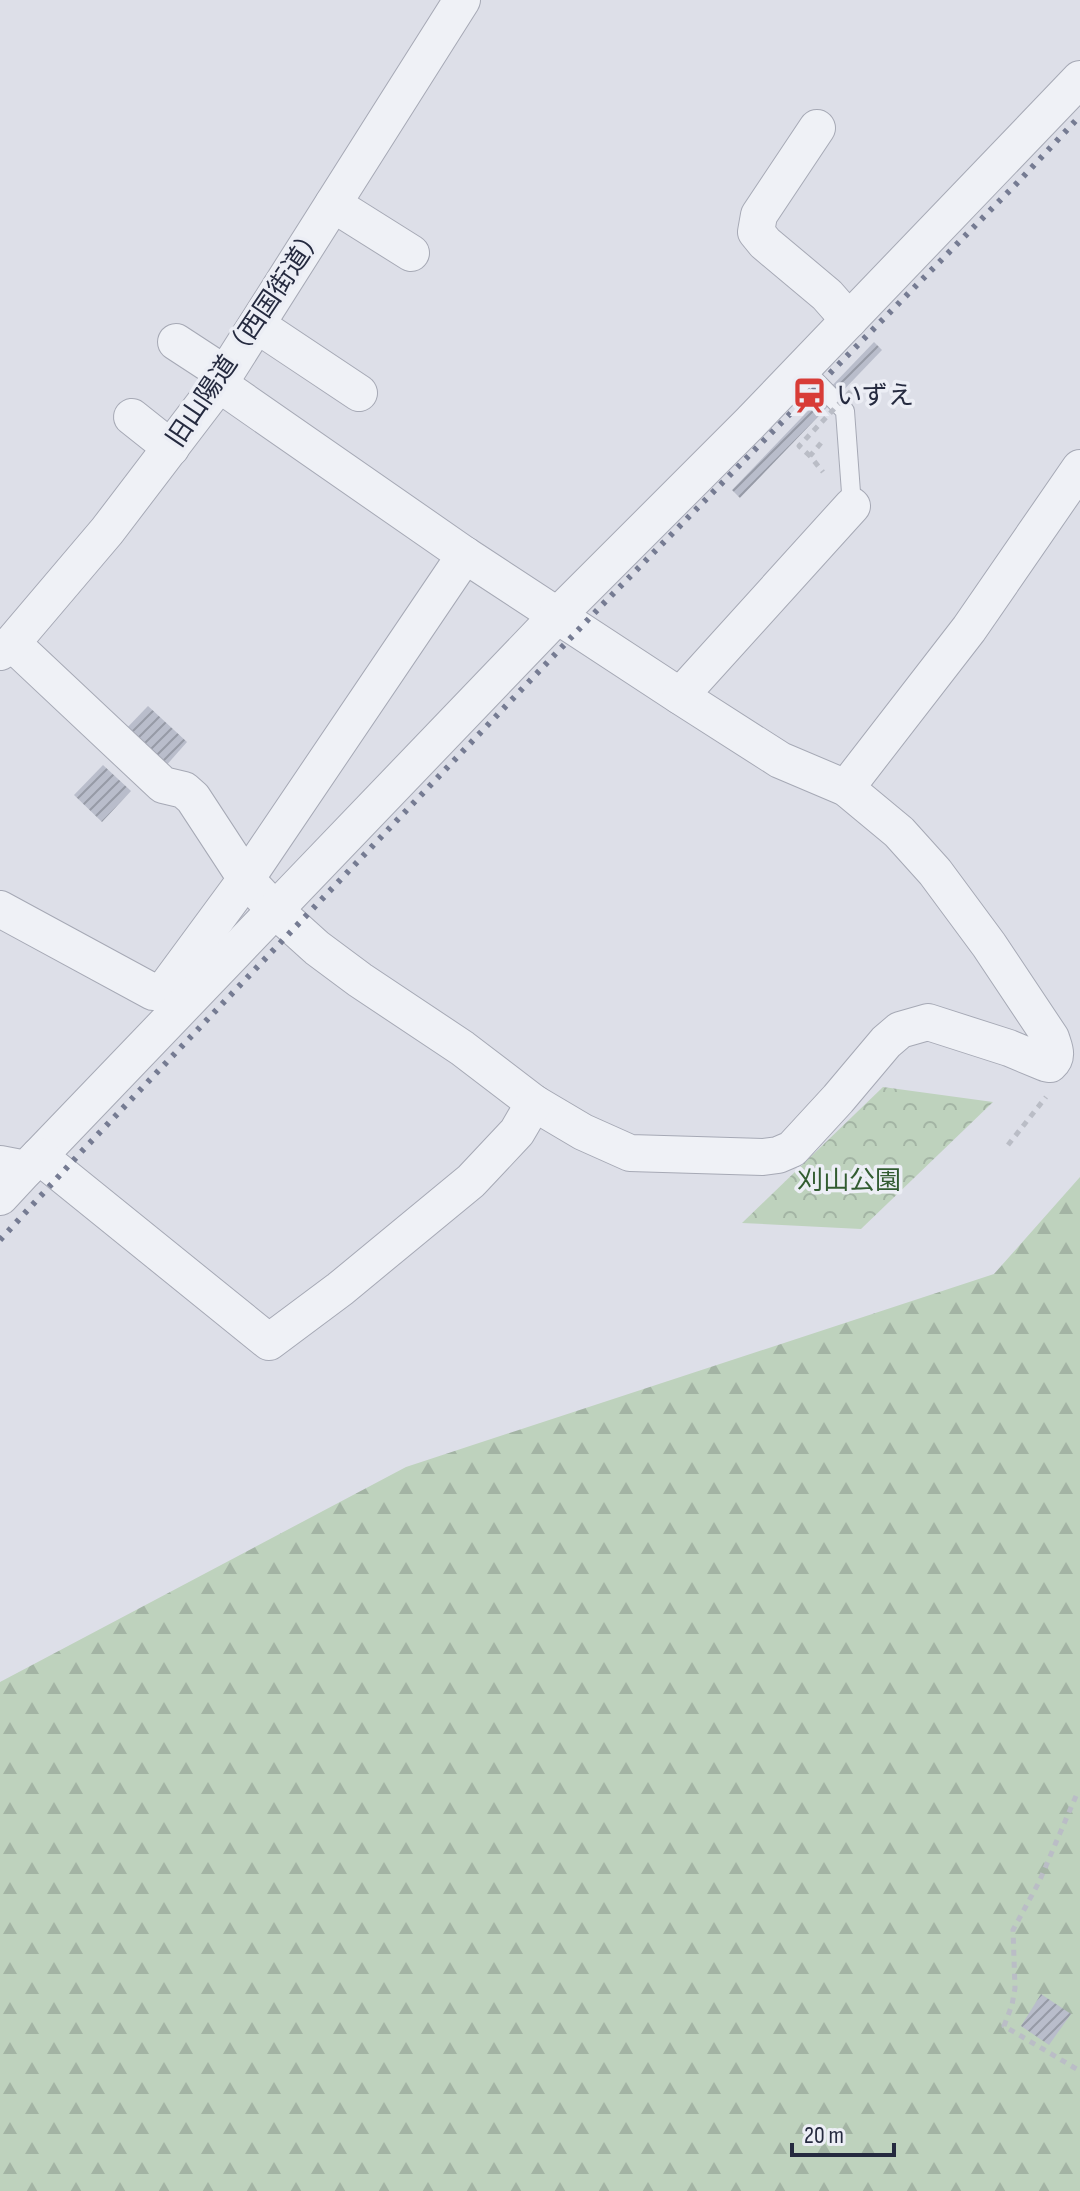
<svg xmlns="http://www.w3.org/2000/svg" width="1080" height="2191" font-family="'Sofia Sans Condensed','Noto Sans JP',sans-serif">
<defs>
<pattern id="forest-firs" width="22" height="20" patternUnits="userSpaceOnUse" patternTransform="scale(2)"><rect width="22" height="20" fill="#bed2bd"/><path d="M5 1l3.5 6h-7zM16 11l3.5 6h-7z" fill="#a3b4a4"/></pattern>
<pattern id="park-crowns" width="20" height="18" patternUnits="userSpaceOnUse" patternTransform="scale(2)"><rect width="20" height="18" fill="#bed2bd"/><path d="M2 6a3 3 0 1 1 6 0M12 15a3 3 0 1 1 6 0" fill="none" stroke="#a3b4a4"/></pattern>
<pattern id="building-hatch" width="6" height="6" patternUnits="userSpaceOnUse" patternTransform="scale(2)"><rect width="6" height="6" fill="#b9bdcb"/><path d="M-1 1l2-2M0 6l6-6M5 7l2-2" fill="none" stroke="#969aa6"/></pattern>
</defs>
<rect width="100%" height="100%" fill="#dddfe8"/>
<path fill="url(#forest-firs)" d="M1080 1177V2191H0V1682L406 1467 994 1274Z"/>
<path fill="url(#park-crowns)" d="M883 1087 993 1102 861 1229 742 1223Z"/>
<g fill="url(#building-hatch)">
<path d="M874 342 882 350 740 498 732 490Z"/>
<path d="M148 706 187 742 164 768 123 732Z"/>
<path d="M103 765 131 791 102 822 74 795Z"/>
<path d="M1041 1994 1071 2014 1049 2045 1021 2026Z"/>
</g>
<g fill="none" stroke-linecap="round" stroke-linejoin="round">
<defs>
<path id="lane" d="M803 368 845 411 852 506"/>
<g id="street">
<path d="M817 128 759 215 756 232 765 243 827 295 849 320"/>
<path d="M333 204 411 253"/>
<path d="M257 325 359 393"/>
<path d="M176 342 225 374"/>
<path d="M132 417 171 448"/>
<path d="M12 643 163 785 184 790 193 798 246 879 276 911 317 948 360 980 462 1048 534 1103 583 1132 630 1153 763 1157 778 1155 792 1149 838 1099 886 1042 900 1030 928 1022 1009 1048 1045 1063 1050 1064C1059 1056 1054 1048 1051 1038L989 945 935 872 899 832 846 788 780 760 680 696 465 555 219 384"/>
<path d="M0 652 12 643 107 531 219 384 462 0"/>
<path d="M680 696 852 506"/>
<path d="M846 788 969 629 1080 468"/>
<path d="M0 909 153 992 165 989 246 879 465 555"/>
<path d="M39 1156 557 616 750 423 1080 79"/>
<path d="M0 1164 26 1169 39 1156 269 1342 340 1289 471 1181 517 1132 534 1103"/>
<path d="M0 1197 26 1169"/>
</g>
</defs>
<use href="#lane" stroke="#a6a9b5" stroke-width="20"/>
<use href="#street" stroke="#a6a9b5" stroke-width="38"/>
<g stroke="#babdc6" stroke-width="5" stroke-dasharray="6 6" stroke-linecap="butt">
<path d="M821 443 810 456 823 472"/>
<path d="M1008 1145 1046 1097"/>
<path d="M1076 1796 1039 1882 1013 1930 1015 1988 1012 2005 1004 2026 1080 2071"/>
</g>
<use href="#lane" stroke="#eff1f6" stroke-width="18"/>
<use href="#street" stroke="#eff1f6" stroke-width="36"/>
<path stroke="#757b92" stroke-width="6" stroke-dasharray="4 8" stroke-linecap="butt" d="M0 1240 83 1150 602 605 1020 180 1080 116"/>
<path stroke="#babdc6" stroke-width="5" stroke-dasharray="6 6" stroke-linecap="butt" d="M810 456 799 446 854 388"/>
</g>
<defs>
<symbol id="station-bare" viewBox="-9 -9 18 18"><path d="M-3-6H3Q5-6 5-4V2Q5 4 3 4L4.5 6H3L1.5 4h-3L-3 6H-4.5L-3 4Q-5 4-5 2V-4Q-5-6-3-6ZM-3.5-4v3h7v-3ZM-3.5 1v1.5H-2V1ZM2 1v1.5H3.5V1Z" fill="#d83c37" stroke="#eceef5" stroke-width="2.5" paint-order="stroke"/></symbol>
</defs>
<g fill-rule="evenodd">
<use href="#station-bare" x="784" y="370" width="51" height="51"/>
</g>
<g text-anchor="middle" stroke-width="7" stroke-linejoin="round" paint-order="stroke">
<g font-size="26" fill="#252a3f" stroke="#eceef5">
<text transform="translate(245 336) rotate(-56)" y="9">旧山陽道（西国街道）</text>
</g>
<g font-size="26" fill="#252a3f" stroke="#eceef5" text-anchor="start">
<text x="836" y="404">いずえ</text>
</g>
<g font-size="26" fill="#325c31" stroke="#eceef5">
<text x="849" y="1189">刈山公園</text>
</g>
</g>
<path d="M792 2143v12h102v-12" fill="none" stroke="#252a3f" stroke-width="4"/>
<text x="804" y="2143" font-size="24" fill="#252a3f" stroke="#eceef5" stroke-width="6" paint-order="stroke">20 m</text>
</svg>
